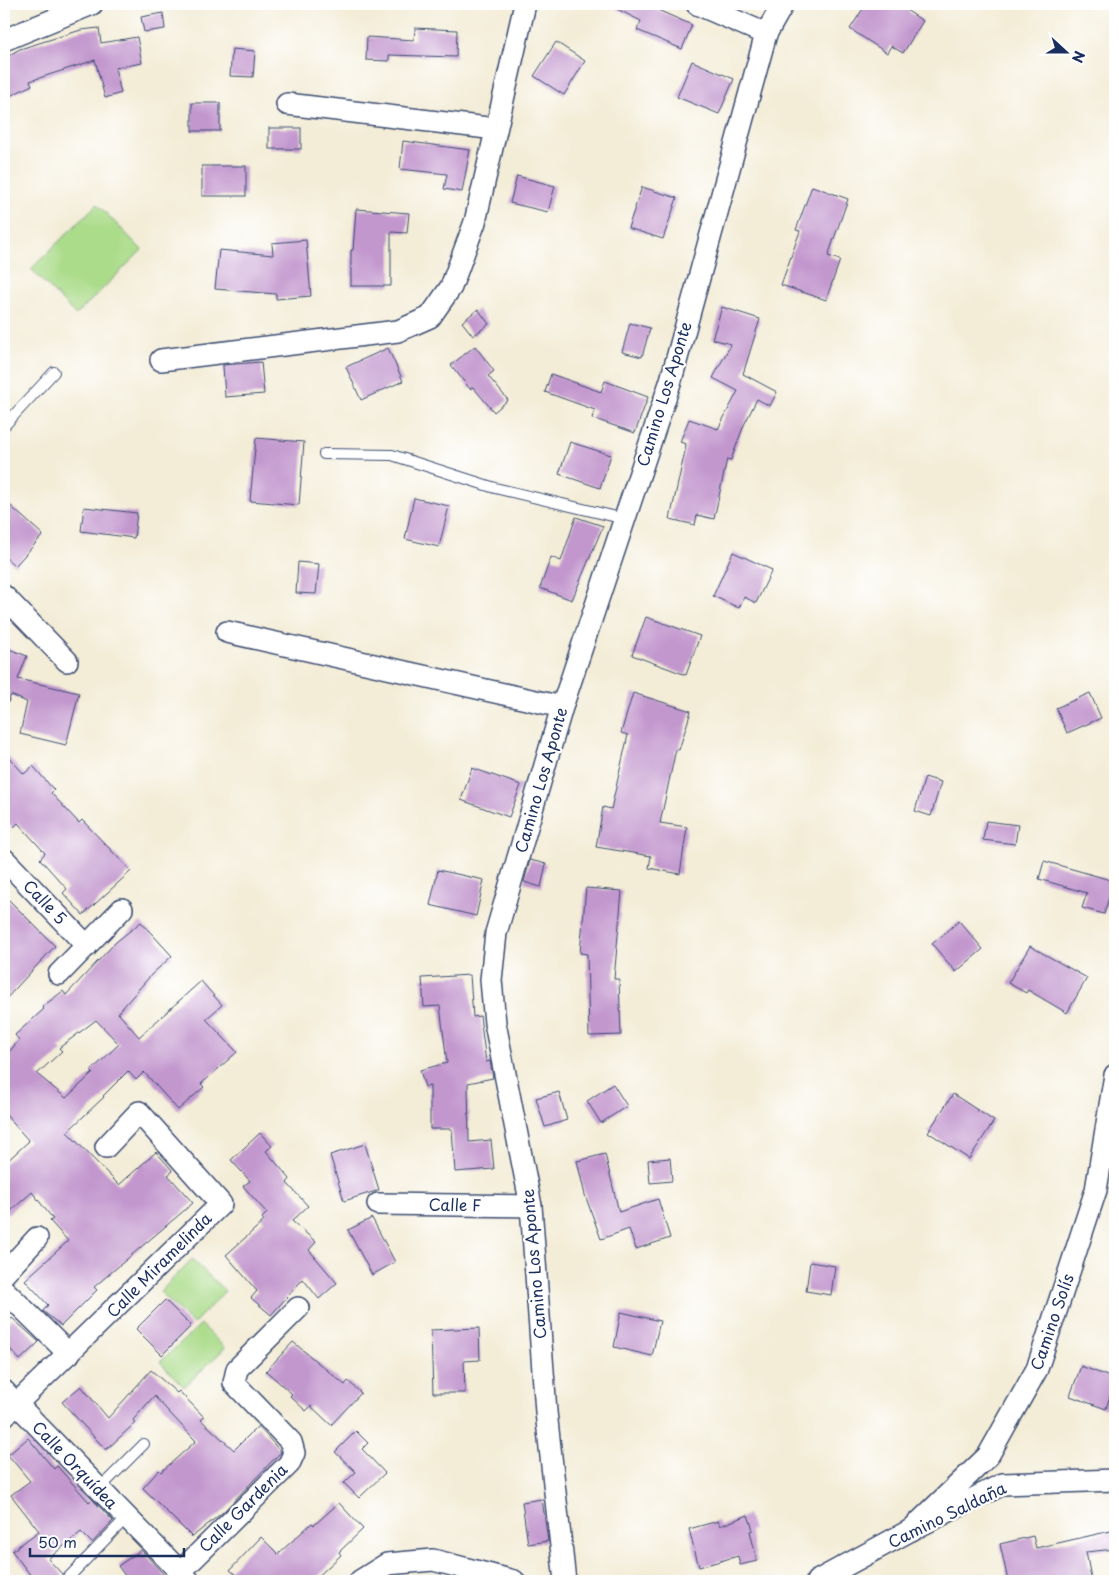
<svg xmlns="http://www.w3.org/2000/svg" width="1119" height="1585" font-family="'Playpen Sans',sans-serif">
<rect width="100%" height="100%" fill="#fff"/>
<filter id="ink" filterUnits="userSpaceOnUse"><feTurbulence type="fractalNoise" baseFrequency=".02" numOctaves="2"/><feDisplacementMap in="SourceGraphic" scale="10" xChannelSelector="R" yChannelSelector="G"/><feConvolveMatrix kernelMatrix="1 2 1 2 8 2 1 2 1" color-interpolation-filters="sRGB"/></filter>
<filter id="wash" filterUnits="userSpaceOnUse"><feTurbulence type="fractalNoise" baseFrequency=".0096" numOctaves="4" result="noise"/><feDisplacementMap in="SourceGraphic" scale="20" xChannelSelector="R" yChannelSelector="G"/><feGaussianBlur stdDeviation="1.12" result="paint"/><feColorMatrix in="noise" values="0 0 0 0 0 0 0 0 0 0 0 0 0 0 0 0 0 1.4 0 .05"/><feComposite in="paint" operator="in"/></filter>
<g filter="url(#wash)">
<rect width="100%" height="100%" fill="#f3ecd6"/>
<g fill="#abdc8a" stroke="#638674">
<path d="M97 204 142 250 76 315 31 269Z"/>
<path d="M192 1259 225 1291 193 1324 160 1292Z"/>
<path d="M201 1324 225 1348 184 1387 160 1362Z"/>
</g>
<g id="blocks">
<g fill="#c297ce" fill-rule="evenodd">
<path d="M607 4H644L692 25 682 49 637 30 641 21Z"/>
<path d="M866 4H897L923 21 903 53 891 46 887 53 850 29Z"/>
<path d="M163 13 165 29 144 32 141 17Z"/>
<path d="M99 28 101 43 137 37 142 63 115 68 121 93 105 98 95 60 30 81 32 85 4 99V58L20 49 81 30Z"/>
<path d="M415 28 457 30 456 57 389 55V61L366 60 367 37 414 40Z"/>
<path d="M556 42 585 61 564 95 534 76Z"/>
<path d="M232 49 255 51 253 77 230 76Z"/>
<path d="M692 61 734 79 719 114 677 97Z"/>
<rect x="192" y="103" width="28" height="28"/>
<rect x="269" y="128" width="32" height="21"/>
<path d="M403 141 470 150 462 192 444 189 447 174 400 169Z"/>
<rect x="202" y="166" width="44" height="30"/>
<path d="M517 176 555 186 548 212 510 203Z"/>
<path d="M812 186 848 199 828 256 840 260 826 300 781 285 800 231 796 230Z"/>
<path d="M642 187 677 198 663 239 628 228Z"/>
<path d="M356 209 409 213 407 233 391 232V286H351V250H353Z"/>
<path d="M306 240 311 296 276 299V294L215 289 219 250 273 255 272 243Z"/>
<path d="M722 307 760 319 743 374 777 392 770 406 757 399 744 425 731 460 727 459 714 519 697 515 695 525 670 519 685 451 686 444 680 442 689 419 718 429 738 391 713 378 731 344 712 339Z"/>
<path d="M478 309 489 324 473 336 462 322Z"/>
<path d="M630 323 650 328 642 357 622 352Z"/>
<path d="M475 346 494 371 488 376 508 400 494 412 473 387 470 389 451 365Z"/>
<path d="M388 348 403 381 361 400 346 367Z"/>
<path d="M261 362 264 394 225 397 223 365Z"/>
<path d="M551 374 601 392 605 381 648 397 635 433 592 418 595 410 545 392Z"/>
<path d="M256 438 304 442 299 505 250 501Z"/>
<path d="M570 442 611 455 600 488 559 474Z"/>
<path d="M414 498 449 506 439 547 405 539Z"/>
<path d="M4 500 43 535 15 566 4 556Z"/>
<path d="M84 507 137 513 134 538 81 531Z"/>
<path d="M576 517 603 526 572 600 540 588 551 557 561 561Z"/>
<path d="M733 552 772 570 756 603 744 597 739 608 713 596Z"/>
<path d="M298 562 319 564 316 594 296 593Z"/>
<path d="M646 617 700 636 686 675 632 655Z"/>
<path d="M4 647 27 656 18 679 79 693 66 745 20 734 27 702 11 695 4 712Z"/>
<path d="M633 693 691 711 679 750 676 749 660 823 687 827 680 874 649 868 651 856 596 847 603 807 611 809 628 735 621 733Z"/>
<path d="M1090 693 1101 718 1067 733 1056 708Z"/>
<path d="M4 752 24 774 33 766 54 790 51 793 79 823 82 820 131 871 83 915 63 893 67 889 40 859 45 853 18 823 13 828 4 819Z"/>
<path d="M472 768 521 785 509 817 461 800Z"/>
<path d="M925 777 941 782 931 816 915 811Z"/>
<path d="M986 821 1018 825 1015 844 983 840Z"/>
<path d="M530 860 546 864 541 887 524 882Z"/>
<path d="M1044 861 1114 881 1104 914 1082 908 1087 893 1039 879Z"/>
<path d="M438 870 484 880 476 916 430 905Z"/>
<path d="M586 888 622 891 614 979H619L621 1035 589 1036 587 954 580 953Z"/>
<path d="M4 895 55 946 4 1001Z"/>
<path d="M959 921 983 949 956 972 932 944Z"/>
<path d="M141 922 172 956 152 974 118 1013 139 1037 201 981 222 1005 206 1019 237 1052 201 1084 204 1087 178 1110 144 1072 136 1080 128 1071 103 1096 104 1097 67 1132 119 1185 156 1152 173 1171 168 1175 193 1203 94 1287 97 1290 61 1326 43 1311 48 1305 25 1280 68 1241 50 1221 53 1219 32 1192 4 1217V1164L29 1141 4 1113V1058L19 1040 15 1035 44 1009 42 1007 63 991 66 995 116 942ZM96 1020 119 1044 91 1071 93 1073 66 1098 37 1074 62 1051 59 1048Z"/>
<path d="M1030 946 1087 978 1067 1013 1028 990 1026 993 1008 983Z"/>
<path d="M470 975 473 1017 480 1016 486 1062 490 1061 493 1078 468 1083 469 1142 491 1140 494 1169 455 1172 452 1129H430V1086L425 1087 420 1070 447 1063 440 1006 424 1007 422 978Z"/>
<path d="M613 1084 627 1106 601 1123 587 1101Z"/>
<path d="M559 1092 567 1120 545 1127 536 1098Z"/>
<path d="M953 1094 994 1121 969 1159 928 1132Z"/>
<path d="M260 1133 272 1146 266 1151 290 1179 287 1183 308 1206 292 1221 316 1242 309 1250 337 1283 319 1299 303 1279 271 1315 251 1298 257 1291 226 1255 264 1221 262 1218 267 1213 243 1186 250 1181 231 1160Z"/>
<path d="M365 1144 379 1190 344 1201 330 1155Z"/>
<path d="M605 1154 619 1212 658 1199 670 1238 636 1249 629 1229 601 1239 585 1195 577 1161Z"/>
<path d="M670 1158 672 1181 650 1183 648 1160Z"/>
<path d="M372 1218 395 1262 372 1275 348 1230Z"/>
<path d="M810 1262 835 1266 831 1295 806 1291Z"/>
<path d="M165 1300 191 1326 162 1355 136 1329Z"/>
<path d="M621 1312 660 1321 652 1356 614 1347Z"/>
<path d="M12 1318 39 1342 20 1360 4 1342V1326Z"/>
<path d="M479 1328 480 1360 464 1361 465 1393H433L431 1330Z"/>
<path d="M293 1342 345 1385 348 1381 361 1393 331 1425 311 1406 306 1411 290 1396 292 1394 266 1371Z"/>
<path d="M1081 1366 1115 1379 1106 1409 1070 1396Z"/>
<path d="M151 1370 177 1393 179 1391 204 1417 201 1420 234 1450 258 1426 281 1452 223 1512 192 1537 143 1488 159 1470 161 1472 196 1441 154 1396 133 1420 135 1423 106 1450 62 1402 81 1386 108 1418Z"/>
<path d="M356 1431 368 1443 362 1449 385 1473 359 1498 344 1483 356 1472 335 1452Z"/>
<path d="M28 1438 54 1469 57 1466 89 1502 92 1499 113 1521 92 1543 81 1532 48 1559 62 1574V1581H35L12 1551 39 1531 11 1495 30 1481 8 1455Z"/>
<path d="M542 1499 548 1541 528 1544 522 1502Z"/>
<path d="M339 1503 363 1529 339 1552 341 1555 313 1581H243L230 1570 261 1537 278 1554 312 1523 314 1525Z"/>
<path d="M748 1515 753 1530 750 1531 757 1561 740 1565 738 1556 699 1567 689 1529 718 1521 720 1526Z"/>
<path d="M1115 1530V1549L1086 1552 1091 1578 1078 1581H1008L1000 1544 1033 1536 1036 1548Z"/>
<path d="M141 1550 160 1570 169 1581H129L118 1566Z"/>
</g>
</g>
</g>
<g filter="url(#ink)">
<use href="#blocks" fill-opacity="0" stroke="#3b4b70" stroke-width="1"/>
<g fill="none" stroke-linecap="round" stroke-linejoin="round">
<defs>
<g id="service">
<path d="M4 426 54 372"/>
<path d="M324 454 392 455 495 488 625 519"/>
<path d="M98 1490 144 1444"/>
<path d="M68 1578 126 1518"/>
</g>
<g id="minor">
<path d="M697 4 766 34"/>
<path d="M4 40 92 4"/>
<path d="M287 104 496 129"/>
<path d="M161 360 398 331 430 317 451 287 475 222 525 4"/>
<path d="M4 596 67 661"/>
<path d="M227 632 562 707"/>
<path d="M4 859 87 946"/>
<path d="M59 974 122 909"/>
<path d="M378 1204 531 1206"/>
<path d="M4 1274 37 1238"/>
<path d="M4 1290 69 1354"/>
<path d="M4 1391 189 1581"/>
<path d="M4 1416 221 1204 139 1112 106 1147"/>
<path d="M911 1530 988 1456 1037 1369 1096 1190 1115 1075"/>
<path d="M180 1572 289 1464 294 1453 291 1442 234 1383 237 1369 298 1308"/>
<path d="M360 1581 387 1564 433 1560 514 1581"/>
<path d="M565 1581 546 1412 531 1206 495 1023 491 980 496 933 562 707 671 380 766 34 783 4"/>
<path d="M817 1581 911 1530 1003 1484 1115 1480"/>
</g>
</defs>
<use href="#service" stroke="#3b4b70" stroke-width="12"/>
<use href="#minor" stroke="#3b4b70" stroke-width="24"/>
<use href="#service" stroke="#fff" stroke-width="10"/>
<use href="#minor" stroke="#fff" stroke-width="21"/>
</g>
</g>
<g text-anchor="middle" stroke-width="4.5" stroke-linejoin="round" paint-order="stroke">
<g font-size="16" fill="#1b2f5e" stroke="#fff">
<text transform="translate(664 394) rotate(-73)" y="6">Camino Los Aponte</text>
<text transform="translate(541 780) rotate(-74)" y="6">Camino Los Aponte</text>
<text transform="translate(45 902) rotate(46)" y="6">Calle 5</text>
<text transform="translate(455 1205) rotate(1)" y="6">Calle F</text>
<text transform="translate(534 1264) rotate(-95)" y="6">Camino Los Aponte</text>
<text transform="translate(159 1265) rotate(-45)" y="6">Calle Miramelinda</text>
<text transform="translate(1052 1322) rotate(-71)" y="6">Camino Solís</text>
<text transform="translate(75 1465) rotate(46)" y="6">Calle Orquídea</text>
<text transform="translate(243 1508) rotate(-45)" y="6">Calle Gardenia</text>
<text transform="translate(947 1515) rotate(-26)" y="6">Camino Saldaña</text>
</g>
</g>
<rect width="1119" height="1585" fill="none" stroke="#fff" stroke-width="20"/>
<g transform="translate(1066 52) rotate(111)" stroke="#ffffff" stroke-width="4" paint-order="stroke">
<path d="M0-4L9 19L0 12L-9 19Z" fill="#1b2f5e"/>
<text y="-8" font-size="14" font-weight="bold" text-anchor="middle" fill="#1b2f5e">N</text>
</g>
<path d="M30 1548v8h154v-8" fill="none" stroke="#1b2f5e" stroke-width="2.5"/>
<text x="38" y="1548" font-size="15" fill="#1b2f5e" stroke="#ffffff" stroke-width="4" paint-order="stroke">50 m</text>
</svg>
